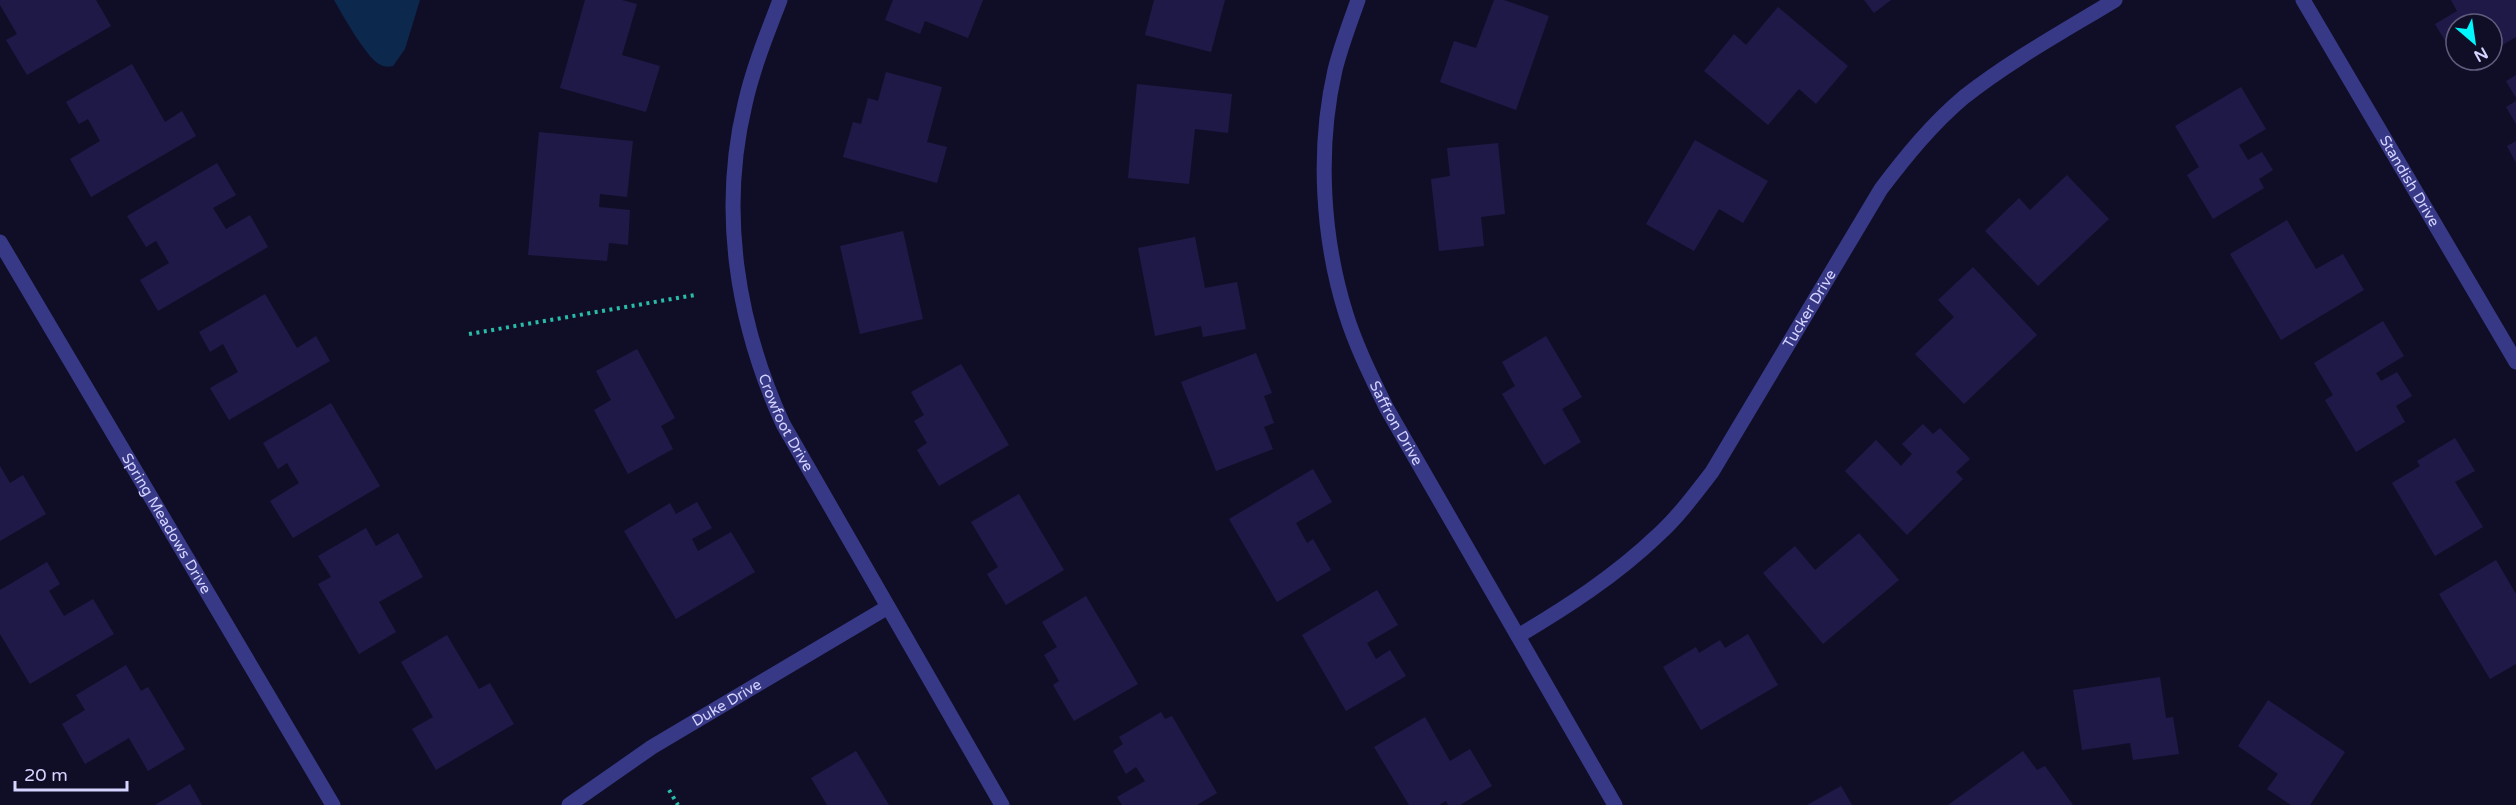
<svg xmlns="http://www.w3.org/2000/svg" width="2516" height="805" font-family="'Varela Round',sans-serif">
<rect width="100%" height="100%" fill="#100e26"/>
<path fill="#0c284c" d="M334 0H420L405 49 393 66C388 67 384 67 379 64 366 57 342 14 334 0Z"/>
<g fill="#1f1948">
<path d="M0 0H96L111 26 27 75 6 40 17 34 0 5Z"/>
<path d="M585 0H622L637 4 622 55 660 66 646 112 560 88Z"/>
<path d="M893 0H983L968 38 925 21 920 34 885 20Z"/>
<path d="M1154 0H1225L1211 52 1145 35Z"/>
<path d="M1494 0H1504L1549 16 1516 110 1440 82 1454 41 1476 48Z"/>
<path d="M1864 0H1891L1874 13Z"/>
<path d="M2451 0H2516V37L2492 51V24H2456V59L2435 24 2457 11Z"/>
<path d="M1778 7 1848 66 1816 104 1799 89 1768 125 1704 71 1734 34 1746 45Z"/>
<path d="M2457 60H2477L2462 69Z"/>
<path d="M132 64 165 122 182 111 196 136 91 197 70 159 100 141 88 119 79 124 66 102Z"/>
<path d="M886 72 942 87 927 142 947 147 937 183 843 157 853 122 861 124 868 98 878 101Z"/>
<path d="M2516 75V98L2506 81Z"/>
<path d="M1137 84 1232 94 1228 133 1195 129 1189 184 1128 178Z"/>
<path d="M2241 87 2266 129 2239 145 2248 160 2262 152 2273 170 2259 179 2264 188 2213 219 2187 175 2199 167 2175 126Z"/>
<path d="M2516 101V124L2506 107Z"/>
<path d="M539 132 633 141 627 197 600 194 599 207 630 210 628 245 609 243 607 261 528 255Z"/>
<path d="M1695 140 1768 181 1743 223 1719 209 1694 251 1646 224Z"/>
<path d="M2516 141V163L2507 146Z"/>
<path d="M1498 143 1505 214 1481 217 1484 246 1439 251 1431 179 1450 176 1447 148Z"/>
<path d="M217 163 236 195 213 208 226 229 250 215 268 247 158 311 140 280 169 263 156 241 146 247 127 216Z"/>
<path d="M2067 175 2109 219 2038 286 1985 231 2019 198 2030 210Z"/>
<path d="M2287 220 2316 269 2343 254 2364 290 2281 340 2230 254Z"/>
<path d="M903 231 923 319 860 334 840 246Z"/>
<path d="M1195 237 1205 288 1237 282 1246 329 1203 337 1201 326 1155 336 1138 248Z"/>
<path d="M1973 267 2037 335 1964 404 1915 354 1954 317 1938 300Z"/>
<path d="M265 294 297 348 316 336 330 361 229 420 210 388 238 372 223 344 210 352 199 332Z"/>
<path d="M2383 321 2404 356 2376 373 2381 381 2397 372 2412 396 2396 406 2405 422 2356 452 2325 400 2333 395 2314 363Z"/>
<path d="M1546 336 1582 397 1562 409 1581 442 1544 465 1502 394 1515 386 1502 362Z"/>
<path d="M637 349 675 418 661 426 673 449 628 474 594 410 611 400 596 371Z"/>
<path d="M1256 353 1272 393 1264 396 1274 423 1264 427 1273 449 1216 471 1181 382Z"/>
<path d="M961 364 1009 445 939 486 917 450 927 443 914 421 924 415 911 392Z"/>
<path d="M331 403 380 486 293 538 270 501 299 483 287 463 278 469 263 443Z"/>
<path d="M1923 424 1933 434 1940 428 1970 459 1956 472 1963 479 1907 535 1845 471 1876 440 1901 466 1912 454 1902 444Z"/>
<path d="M2455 438 2475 471 2455 482 2483 527 2435 556 2392 483 2420 466 2417 461Z"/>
<path d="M0 466 10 483 23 475 46 514 0 541Z"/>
<path d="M1313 469 1332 502 1296 523 1307 543 1313 539 1331 570 1277 602 1229 519Z"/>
<path d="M1019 494 1064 570 1006 605 987 574 998 567 971 522Z"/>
<path d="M697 502 712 528 692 539 698 551 731 532 755 572 676 619 624 531 670 503 676 514Z"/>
<path d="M366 528 376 546 398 533 423 577 379 602 396 632 359 654 318 584 331 577 318 556Z"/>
<path d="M1859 533 1899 580 1823 644 1763 573 1795 546 1815 570Z"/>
<path d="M2496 560 2516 594V664L2490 679 2439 594Z"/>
<path d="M47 562 60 584 49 591 64 616 93 599 114 634 30 684 0 634V590Z"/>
<path d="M1377 590 1398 625 1367 643 1376 659 1390 650 1406 676 1346 711 1302 635Z"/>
<path d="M1086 596 1138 684 1074 721 1053 685 1059 681 1044 655 1057 647 1042 622Z"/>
<path d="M1748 634 1778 685 1701 730 1663 667 1696 647 1699 653 1720 640 1725 648Z"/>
<path d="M447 635 479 689 490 683 514 724 436 770 412 729 433 717 401 662Z"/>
<path d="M126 665 141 691 148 687 185 749 148 771 129 738 85 764 62 724 85 710 76 695Z"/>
<path d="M2160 677 2166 718 2173 717 2179 754 2133 760 2130 743 2082 750 2073 690Z"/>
<path d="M2268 700 2345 752 2310 805H2291L2267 789 2278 774 2238 746Z"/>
<path d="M1161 712 1165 719 1172 716 1217 793 1197 805H1122L1117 797 1145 781 1136 767 1126 774 1113 751 1123 744 1119 737Z"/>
<path d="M1425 717 1450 761 1470 749 1492 786 1460 805H1448L1446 801 1439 805H1409L1374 747Z"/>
<path d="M856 751 889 805H827L811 778Z"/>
<path d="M2023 751 2037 770 2045 766 2073 805H1948Z"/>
<path d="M190 784 202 805H155Z"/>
<path d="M1841 786 1852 805H1807Z"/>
</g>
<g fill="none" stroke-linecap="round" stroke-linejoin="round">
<g stroke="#29bca9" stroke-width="4" stroke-dasharray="3 4.5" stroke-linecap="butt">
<path d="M469 334 695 295"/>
<path d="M669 790 678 805"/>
</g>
<g stroke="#373987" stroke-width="15">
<path id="s1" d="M780 0C767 34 753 68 745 104 719 212 737 323 783 424L1002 805"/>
<path id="s2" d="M1358 0C1350 23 1341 46 1335 70 1317 148 1322 238 1346 314 1356 346 1371 376 1386 407L1615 805"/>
<path id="s3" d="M2303 0 2516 362"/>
<path id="s4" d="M0 242 333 805"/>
<path id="s5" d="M1518 636C1567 607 1615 576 1657 536 1678 517 1695 494 1712 472L1881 189C1906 156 1932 124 1964 97 2011 60 2064 31 2115 0"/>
<path id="s6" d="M569 805 652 747 888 607"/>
</g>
</g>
<g text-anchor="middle" stroke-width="6" stroke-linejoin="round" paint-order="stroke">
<g font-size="15" fill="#d5d3ff" stroke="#100e26">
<text dy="5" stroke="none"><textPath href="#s3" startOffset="210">Standish Drive</textPath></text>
<text dy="5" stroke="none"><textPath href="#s5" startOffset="446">Tucker Drive</textPath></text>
<text dy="5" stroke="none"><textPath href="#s1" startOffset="438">Crowfoot Drive</textPath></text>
<text dy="5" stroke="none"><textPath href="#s2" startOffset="441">Saffron Drive</textPath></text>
<text dy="5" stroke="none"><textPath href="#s4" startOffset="327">Spring Meadows Drive</textPath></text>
<text dy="5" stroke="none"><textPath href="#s6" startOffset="188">Duke Drive</textPath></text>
</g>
</g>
<g transform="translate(2474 42) rotate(151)"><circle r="28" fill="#100e26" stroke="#5f5d7d" stroke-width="1.5"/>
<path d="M0-4.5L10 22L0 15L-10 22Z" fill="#00f7fe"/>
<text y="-9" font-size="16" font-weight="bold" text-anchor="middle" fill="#d5d3ff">N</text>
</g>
<path d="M15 781v9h112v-9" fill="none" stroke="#d5d3ff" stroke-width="3"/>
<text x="24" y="781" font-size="18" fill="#d5d3ff" stroke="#100e26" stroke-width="4.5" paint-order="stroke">20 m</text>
</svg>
